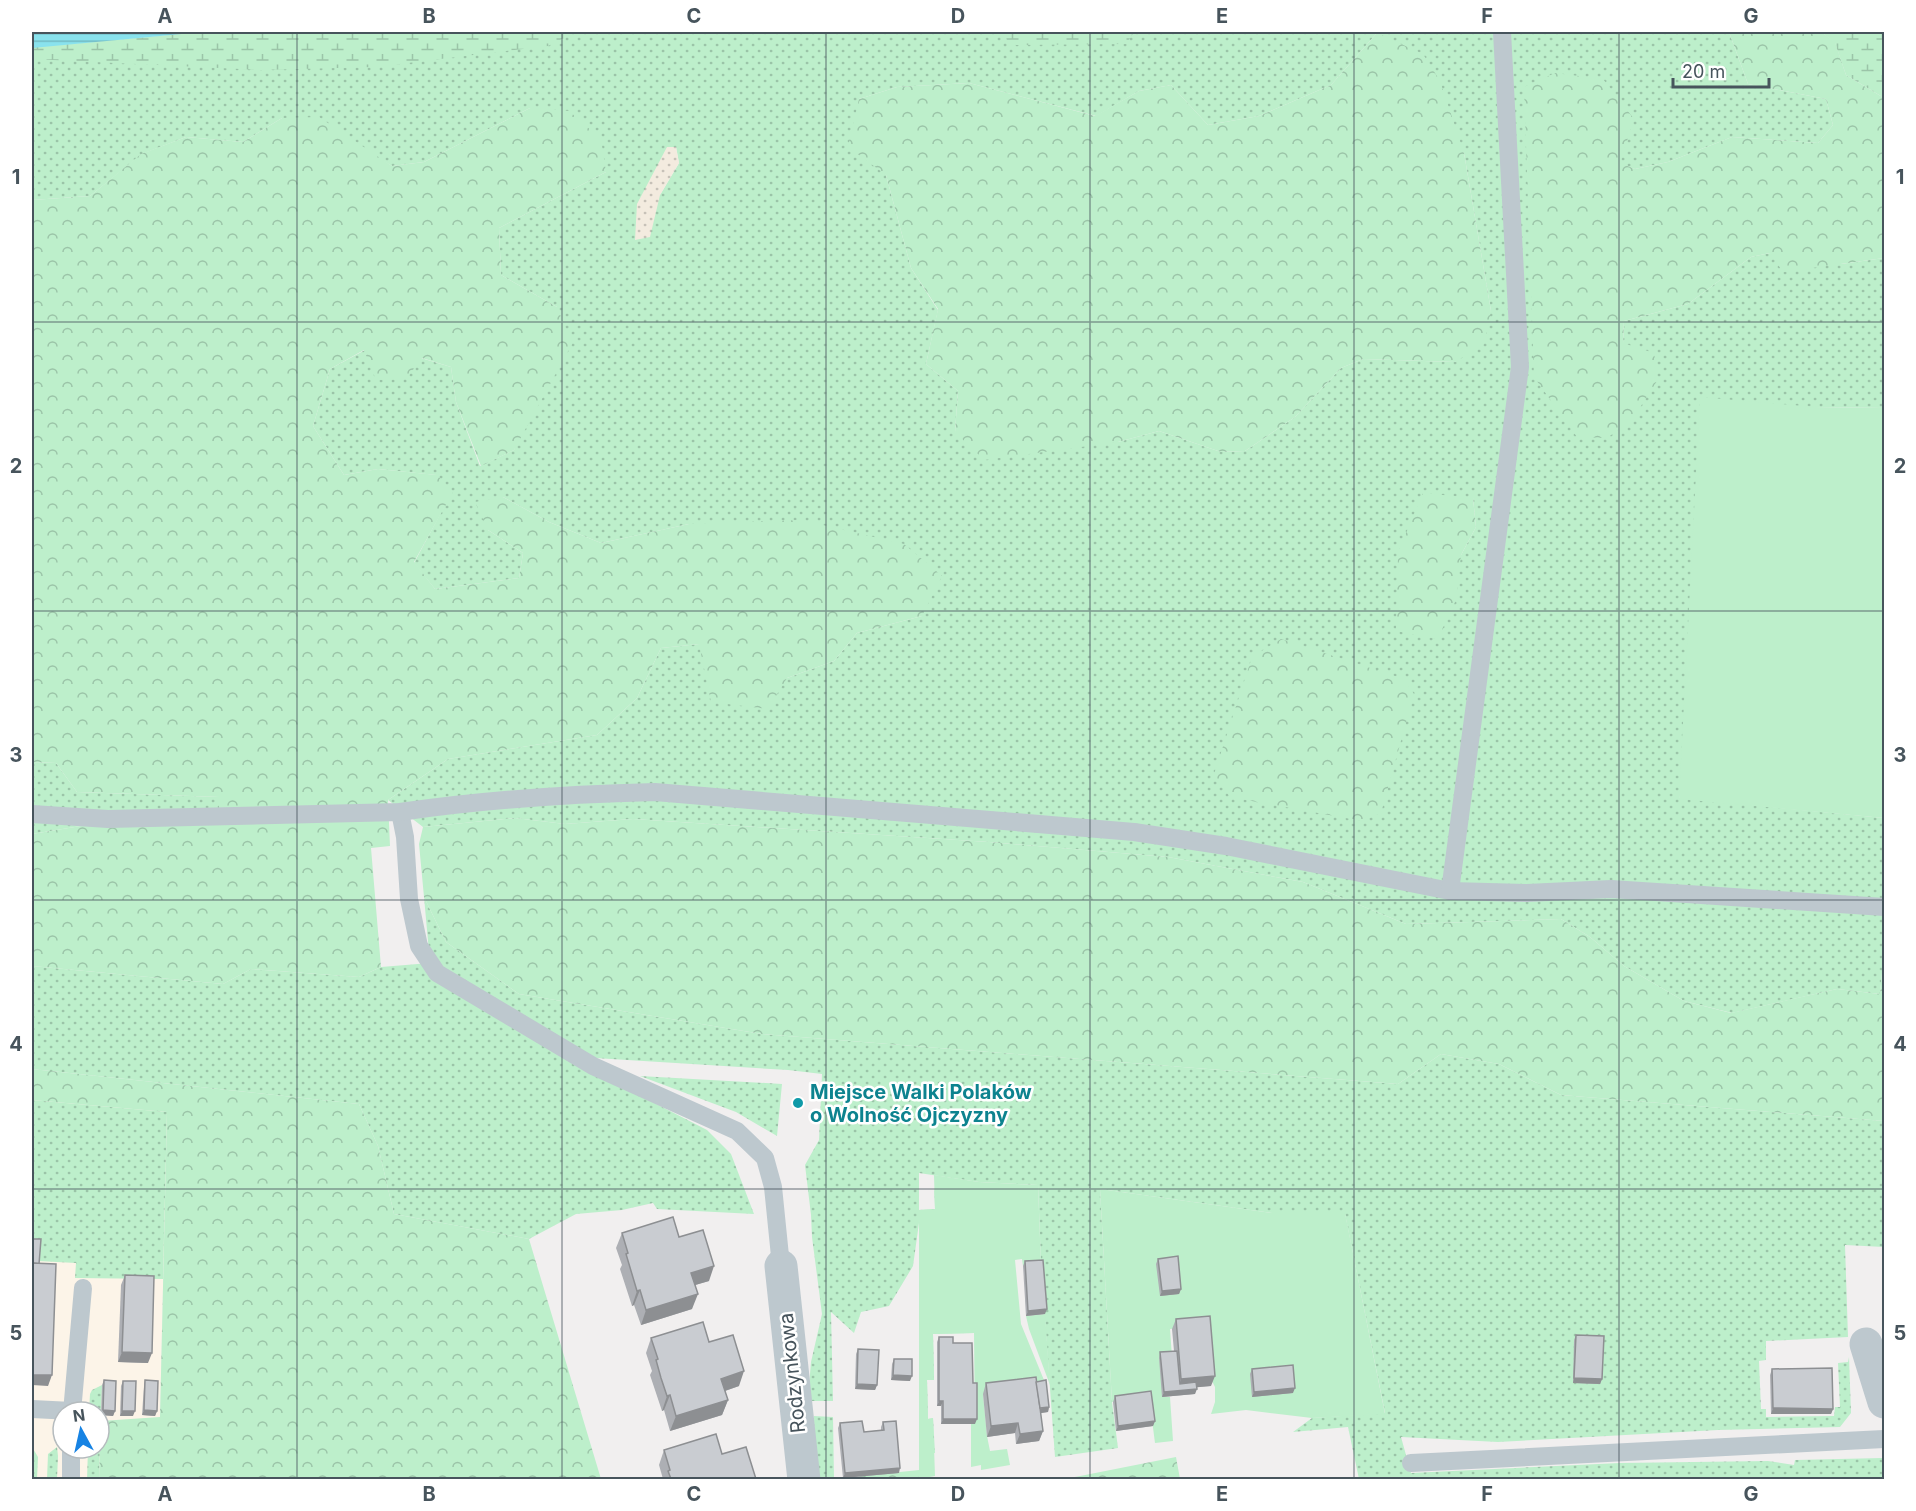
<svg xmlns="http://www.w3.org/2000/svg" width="1916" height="1511" font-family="Inter,sans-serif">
<defs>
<pattern id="grass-dots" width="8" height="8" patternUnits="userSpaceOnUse" patternTransform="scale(1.5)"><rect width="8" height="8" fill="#bdefcb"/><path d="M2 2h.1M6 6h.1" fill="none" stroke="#9bc4a8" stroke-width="1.8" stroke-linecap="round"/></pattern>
<pattern id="forest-crowns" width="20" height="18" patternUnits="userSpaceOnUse" patternTransform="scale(1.5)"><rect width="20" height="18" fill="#bdefcb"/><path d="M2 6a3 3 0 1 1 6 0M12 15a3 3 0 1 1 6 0" fill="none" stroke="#9bc4a8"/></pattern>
<pattern id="wetland-marsh" width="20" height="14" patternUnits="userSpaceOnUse" patternTransform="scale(1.5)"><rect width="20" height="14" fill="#bdefcb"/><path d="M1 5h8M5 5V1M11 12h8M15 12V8" fill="none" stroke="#9bc4a8"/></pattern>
<pattern id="sand-dots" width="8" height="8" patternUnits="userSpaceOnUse" patternTransform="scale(1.5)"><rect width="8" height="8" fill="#f3ebdf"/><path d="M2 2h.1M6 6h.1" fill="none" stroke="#c7c1b8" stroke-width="1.8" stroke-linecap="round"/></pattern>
<pattern id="water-rules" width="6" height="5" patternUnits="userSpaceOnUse" patternTransform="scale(1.5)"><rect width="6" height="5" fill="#89e2ed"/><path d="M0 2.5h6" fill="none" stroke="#72bac3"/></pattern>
</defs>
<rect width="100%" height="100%" fill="#f1efef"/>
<path fill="#fcf4e8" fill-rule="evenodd" d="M32 1100 167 1112 160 1418 101 1421 99 1479H32ZM63 1412H99V1448H63Z"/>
<g fill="url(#grass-dots)" fill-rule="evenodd">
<path d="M203 32H1729L1748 84 1826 99 1833 125 1818 143 1732 137 1668 162 1635 169 1620 164 1535 367 1534 376 1623 343 1624 321 1688 304 1751 257 1770 253 1841 264 1884 258V408L1816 407 1679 798 1884 818V952L1880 994 1837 989 1732 1013 1684 1001 1624 966 1590 937 1561 919 1406 924 1303 882 1168 857 989 842 633 819 565 824 515 818 423 827 388 800 448 759 597 735 637 698 661 648 699 644 787 678 834 661 857 633 922 616 689 524 601 543 549 522 503 497 488 530 523 553 519 578 435 589 414 563 452 492 436 475 378 469 344 475 313 426 330 369 365 350 421 358 451 367 456 402 480 466 514 450 557 307 501 275 499 228 606 172 530 108 424 162 392 166 378 158 282 118 243 142 186 137 142 154 90 196 32 200V48ZM1377 33 1464 153 1491 311 1455 362 1363 359 1341 368 1295 417 1245 451 1221 452 1159 431 1118 442 955 432 958 391 926 364 938 310 911 268 886 175 859 99 897 87 969 83 1096 116 1139 91 1171 85 1208 125 1259 116 1331 85ZM676 147 679 163 660 195ZM1473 498 1476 527 1461 555Z"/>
<path d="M32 762 56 763 77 792 219 797V826L87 825 32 834Z"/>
<path d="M424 897 446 942 519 994 762 1034 1398 1084 1441 1054 1499 1064 1561 1095 1884 1121V1247L1845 1245 1848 1337 1766 1341V1360L1759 1361 1761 1409H1766V1417L1834 1416 1835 1407H1840L1838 1363 1848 1362 1849 1357 1851 1413 1840 1427 1718 1430 1498 1442 1401 1437 1411 1473 1620 1463 1768 1461 1794 1465 1795 1460 1882 1458 1884 1479H1359L1348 1427 1293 1432 1312 1418 1385 1413 1345 1214 1272 1213 1100 1189 1112 1402 1118 1448 1055 1457 1041 1265 1038 1185 979 1182 919 1173V1210L935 1209 934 1188 974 1333 933 1334 934 1380H927L928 1419 933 1418 935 1453 919 1452V1319L935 1302 919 1276V1223L913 1266 889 1306 861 1312 854 1333 831 1312 833 1401H810L808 1399 811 1362 822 1314 812 1237 811 1215 805 1165 819 1140 822 1074 788 1070 563 1056 707 1130 731 1154 754 1214 657 1209 653 1203 622 1210 576 1214 529 1239 394 1214 378 1146 359 1104 32 1069V966L223 984 251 969 359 977 381 967 430 963Z"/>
<path d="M640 1076 782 1084 777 1136 736 1112Z"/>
<path d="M32 1100 167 1112 163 1279 75 1278 76 1263 38 1261 32 1244Z"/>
<path d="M102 1385 99 1479 87 1480 88 1448H99V1412H89L90 1394 92 1390Z"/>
<path d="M814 1416 833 1417 834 1479H815Z"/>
<path d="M32 1447 38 1457 37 1479H32Z"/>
<path d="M57 1447 58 1456 57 1479H47L48 1454Z"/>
</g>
<g fill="url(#forest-crowns)">
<path d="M1729 32H1821L1835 42 1846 75 1884 98V258L1783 272 1770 253 1751 257 1688 304 1624 321 1623 343 1654 353 1657 381 1632 420 1607 438 1577 437 1534 377 1524 87 1555 73 1603 79 1634 119 1620 163 1635 169 1668 162 1732 137 1818 143 1833 125 1826 99 1748 84Z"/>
<path d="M1377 33 1423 54 1440 81 1464 153 1491 311 1484 344 1455 362 1363 359 1341 368 1295 417 1245 451 1221 452 1159 431 1118 442 984 460 955 432 958 391 926 364 938 309 911 268 886 175 848 147 859 99 897 87 969 83 1095 116 1139 91 1171 85 1208 125 1259 116 1331 85Z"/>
<path d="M530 108 569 111 601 139 606 172 499 228 501 275 557 307 572 344 514 450 481 466 456 402 451 367 422 358 406 379 376 380 364 350 330 369 313 426 344 475 378 469 437 475 453 492 414 562 435 589 519 578 523 553 488 530 475 502 503 497 549 522 601 543 689 524 801 520 904 544 942 576 922 616 857 633 834 661 787 678 768 709 711 702 699 644 661 648 637 698 597 735 448 759 388 800 390 846 371 848 381 967 359 977 251 969 223 984 32 966V834L87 825H219V797L77 792 56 763 32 762V200L90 196 141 154 186 137 243 142 282 118 319 117 392 166 424 162Z"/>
<path d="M1423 493 1473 498 1476 527 1461 555 1456 600 1438 639 1396 631 1398 552Z"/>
<path d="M1281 639 1404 679 1414 694 1381 813 1362 821 1230 797 1214 774 1252 657Z"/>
<path d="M515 818 565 824 633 819 989 842 1168 857 1303 882 1406 924 1561 919 1590 937 1624 966 1684 1001 1731 1013 1837 989 1880 994 1884 952V1121L1561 1095 1499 1064 1441 1054 1398 1084 762 1034 519 994 446 942 424 897 419 844 423 827Z"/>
<path d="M32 1069 359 1104 378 1146 394 1214 529 1239 601 1479H99L101 1421 160 1417 167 1112 32 1100Z"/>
<path d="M1176 1457 1180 1479H1063L1070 1478Z"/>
<path d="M919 1470V1479L834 1480V1479Z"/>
</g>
<g fill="url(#wetland-marsh)">
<path d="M203 32H576L548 46 375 67 261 70 32 59V45L70 44Z"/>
<path d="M993 32H1134L1126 44 1016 45Z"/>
<path d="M1821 32H1884V98L1846 75 1835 43Z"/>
</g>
<path fill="url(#sand-dots)" d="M667 147H676L679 163 660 195 650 237 635 240 637 204Z"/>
<g fill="#bdefcb">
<path d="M1700 397 1816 407 1884 408V818L1679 799Z"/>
<path d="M934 1175 979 1182 1038 1185 1041 1265 1023 1266 1022 1259 1015 1260 1021 1324 1046 1385 983 1394 987 1436 990 1451 1007 1449 1010 1465 981 1470V1465L971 1467V1424H975L974 1333 933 1334 934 1380H927L928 1419 933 1418 935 1476 919 1479V1210L935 1209Z"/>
<path d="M1100 1189 1272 1213H1345L1385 1414 1312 1418 1246 1410 1211 1414 1215 1402V1387L1211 1379 1206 1326 1170 1329 1172 1357 1162 1397H1170L1173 1441 1155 1443 1149 1397 1112 1402Z"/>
<path d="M1045 1314 1050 1385 1029 1329 1026 1316Z"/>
</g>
<path fill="url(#water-rules)" d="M32 32H203L32 48Z"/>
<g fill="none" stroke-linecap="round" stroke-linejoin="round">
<g stroke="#bdc8ce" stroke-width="18">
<path d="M400 812 405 837 409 899 419 946 437 973 593 1066 737 1131 765 1158 773 1187 781 1266"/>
<path d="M32 814 108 819 400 812C483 800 571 794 655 792L1134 832 1226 846 1450 891 1527 893 1611 889 1884 907"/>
<path d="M1450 891 1520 367 1502 32"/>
<path d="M32 1409 72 1411"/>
<path d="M72 1412 83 1288"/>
<path d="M1411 1463 1884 1439"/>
<path d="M71 1480V1448"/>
</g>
<g stroke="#bdc8ce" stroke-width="33">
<path d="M781 1266 804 1480"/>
<path d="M1866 1344 1884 1402"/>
</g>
</g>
<g fill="#adafb4">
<path d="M622 1233 709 1281 695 1285 692 1309 641 1325 634 1305 632 1306 620 1269 622 1265 616 1248Z"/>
<path d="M1158 1259 1181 1289 1179 1294 1160 1296 1156 1264Z"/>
<path d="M1025 1261 1045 1314 1026 1316 1023 1266Z"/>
<path d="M125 1275 148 1363 118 1362 121 1285Z"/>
<path d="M1176 1319 1211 1386 1196 1387 1195 1394 1162 1397 1159 1358 1160 1352 1174 1351 1172 1329Z"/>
<path d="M1576 1335 1602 1379 1600 1384 1573 1383 1574 1340Z"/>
<path d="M939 1337 953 1343 973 1383 975 1424H941V1406H937V1342Z"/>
<path d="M651 1338 709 1342 739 1386 725 1391 728 1400 722 1415 670 1431 664 1410 662 1411 650 1375 652 1371 646 1353Z"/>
<path d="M858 1349 877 1385 875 1390 855 1389 856 1354Z"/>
<path d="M894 1359 910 1381 891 1380 892 1364Z"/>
<path d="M1252 1369 1293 1393 1252 1397 1250 1374Z"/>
<path d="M1772 1369 1833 1409 1831 1414H1771L1770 1375Z"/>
<path d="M104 1380 115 1411 113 1416 101 1415 102 1385Z"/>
<path d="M145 1380 157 1411 155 1416 142 1415 144 1386Z"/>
<path d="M123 1381 133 1416H120L121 1386Z"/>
<path d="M1036 1382 1049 1407 1048 1412 1040 1413 1043 1431 1039 1441 1016 1444 1015 1433 987 1437 983 1394 986 1383Z"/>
<path d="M1115 1396 1155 1421 1153 1426 1116 1431 1113 1402Z"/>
<path d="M883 1422 899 1473 843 1478 838 1428 840 1423 864 1432 881 1430V1427Z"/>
<path d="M664 1450 722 1454 756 1479H663L659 1465Z"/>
</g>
<g fill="#8d8f92">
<path d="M714 1266 709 1281 685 1288 691 1273Z"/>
<path d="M1181 1289 1179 1294 1160 1296 1162 1291Z"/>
<path d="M640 1290 634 1305 632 1306 637 1291Z"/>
<path d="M698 1294 692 1309 641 1325 646 1310Z"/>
<path d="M1047 1309 1045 1314 1026 1316 1028 1311Z"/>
<path d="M122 1352 152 1353 148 1363 118 1362Z"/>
<path d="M744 1371 739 1386 716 1394 721 1379Z"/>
<path d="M32 1375H52L48 1386 32 1385Z"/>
<path d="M893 1375 912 1376 910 1381 891 1380Z"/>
<path d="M1215 1376 1211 1386 1178 1389 1181 1379Z"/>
<path d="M1574 1378 1602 1379 1600 1384 1573 1383Z"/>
<path d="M857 1384 877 1385 875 1390 855 1389Z"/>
<path d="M1295 1388 1293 1393 1252 1397 1254 1392Z"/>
<path d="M1197 1389 1195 1394 1162 1397 1164 1392Z"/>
<path d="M670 1395 664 1410 662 1411 667 1396Z"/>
<path d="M728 1400 722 1415 670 1431 676 1416Z"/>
<path d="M939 1401H943L941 1406H937Z"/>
<path d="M1049 1407 1048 1412 1035 1414 1037 1409Z"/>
<path d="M1773 1408 1833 1409 1831 1414H1771Z"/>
<path d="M103 1410 115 1411 113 1416 101 1415Z"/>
<path d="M144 1410 157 1411 155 1416 142 1415Z"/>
<path d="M122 1411H135L133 1416H120Z"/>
<path d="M943 1419H977L975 1424H941Z"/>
<path d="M1155 1421 1153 1426 1116 1431 1118 1426Z"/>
<path d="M1018 1423 1015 1433 987 1437 991 1426Z"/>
<path d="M1043 1431 1039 1441 1016 1444 1020 1434Z"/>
<path d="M900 1468 899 1473 843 1478 845 1473Z"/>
</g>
<g fill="#c9ccd1" stroke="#8d8f92" stroke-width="1.5">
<path d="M673 1217 679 1237 703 1230 714 1266 691 1273 698 1294 646 1310 640 1290 637 1291 626 1254 628 1253 622 1233Z"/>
<path d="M32 1239H41L39 1264 32 1263Z"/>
<path d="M1178 1256 1181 1289 1162 1291 1158 1259Z"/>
<path d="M1043 1260 1047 1309 1028 1311 1025 1261Z"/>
<path d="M32 1263 56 1264 52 1375H32Z"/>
<path d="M125 1275 154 1276 152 1353 122 1352Z"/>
<path d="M1210 1316 1215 1376 1181 1379 1176 1319Z"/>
<path d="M703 1322 709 1342 733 1335 744 1371 721 1379 728 1400 676 1416 670 1395 667 1396 661 1378 656 1360 658 1359 651 1338Z"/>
<path d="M1576 1335 1604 1336 1602 1379 1574 1378Z"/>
<path d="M939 1337H953V1343H972L973 1383H977V1419H943V1401H939Z"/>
<path d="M858 1349 879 1350 877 1385 857 1384Z"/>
<path d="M1177 1351 1180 1384 1196 1382 1197 1389 1164 1392 1160 1352Z"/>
<path d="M894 1359H912V1376L893 1375Z"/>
<path d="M1293 1365 1295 1388 1254 1392 1252 1369Z"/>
<path d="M1832 1368 1833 1409 1773 1408 1772 1369Z"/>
<path d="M1036 1377 1043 1431 1020 1434 1018 1423 991 1426 986 1383Z"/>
<path d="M104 1380 116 1381 115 1411 103 1410Z"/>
<path d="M145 1380 158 1381 157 1411 144 1410Z"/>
<path d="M1046 1380 1049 1407 1040 1408 1036 1382Z"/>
<path d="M123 1381H136L135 1411H122Z"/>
<path d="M1151 1391 1155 1421 1118 1426 1115 1396Z"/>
<path d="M862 1421 864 1432 884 1430 883 1422 896 1421 900 1468 845 1473 840 1423Z"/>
<path d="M716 1434 722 1454 746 1447 756 1479H671L668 1471 670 1470 664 1450Z"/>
</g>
<path fill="none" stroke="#47545c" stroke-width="1.5" stroke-opacity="0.55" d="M297 32V1480M562 32V1480M826 32V1480M1090 32V1480M1354 32V1480M1619 32V1480M32 322H1884M32 611H1884M32 900H1884M32 1189H1884"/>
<circle fill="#0f9aa8" stroke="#fff" stroke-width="2" cx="798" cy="1103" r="6"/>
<g text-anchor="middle" stroke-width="5" stroke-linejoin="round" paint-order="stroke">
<g font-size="20" font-weight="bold" fill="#0d838f" stroke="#fff" text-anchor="start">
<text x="810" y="1099">Miejsce Walki Polaków<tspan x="810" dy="23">o Wolność Ojczyzny</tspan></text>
</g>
<g font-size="20" fill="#47545c" stroke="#fff">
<text transform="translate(792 1373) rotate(-96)" y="7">Rodzynkowa</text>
</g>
</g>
<rect width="1916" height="1511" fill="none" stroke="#ffffff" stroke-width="66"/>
<g transform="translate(81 1430) rotate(352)"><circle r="28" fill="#ffffff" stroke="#b5bbbe" stroke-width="1.5"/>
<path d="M0-4.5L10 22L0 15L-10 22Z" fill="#1783e3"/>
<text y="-9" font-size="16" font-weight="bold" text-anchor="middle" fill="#47545c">N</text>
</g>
<path d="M1673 78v9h96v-9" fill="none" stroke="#47545c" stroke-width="3"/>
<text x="1682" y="78" font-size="18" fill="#47545c" stroke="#ffffff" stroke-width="4.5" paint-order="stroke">20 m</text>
<rect x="33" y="33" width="1850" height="1445" fill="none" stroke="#47545c" stroke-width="2"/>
<g font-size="20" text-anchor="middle" font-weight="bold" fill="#47545c">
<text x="165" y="23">A</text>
<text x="429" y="23">B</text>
<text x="694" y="23">C</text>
<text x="958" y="23">D</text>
<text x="1222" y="23">E</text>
<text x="1487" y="23">F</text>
<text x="1751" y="23">G</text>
<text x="16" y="184">1</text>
<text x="1900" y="184">1</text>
<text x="16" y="473">2</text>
<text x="1900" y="473">2</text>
<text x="16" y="762">3</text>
<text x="1900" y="762">3</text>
<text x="16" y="1051">4</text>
<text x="1900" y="1051">4</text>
<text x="16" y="1340">5</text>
<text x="1900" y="1340">5</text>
<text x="165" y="1501">A</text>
<text x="429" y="1501">B</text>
<text x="694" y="1501">C</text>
<text x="958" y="1501">D</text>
<text x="1222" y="1501">E</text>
<text x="1487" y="1501">F</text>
<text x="1751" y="1501">G</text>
</g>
</svg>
